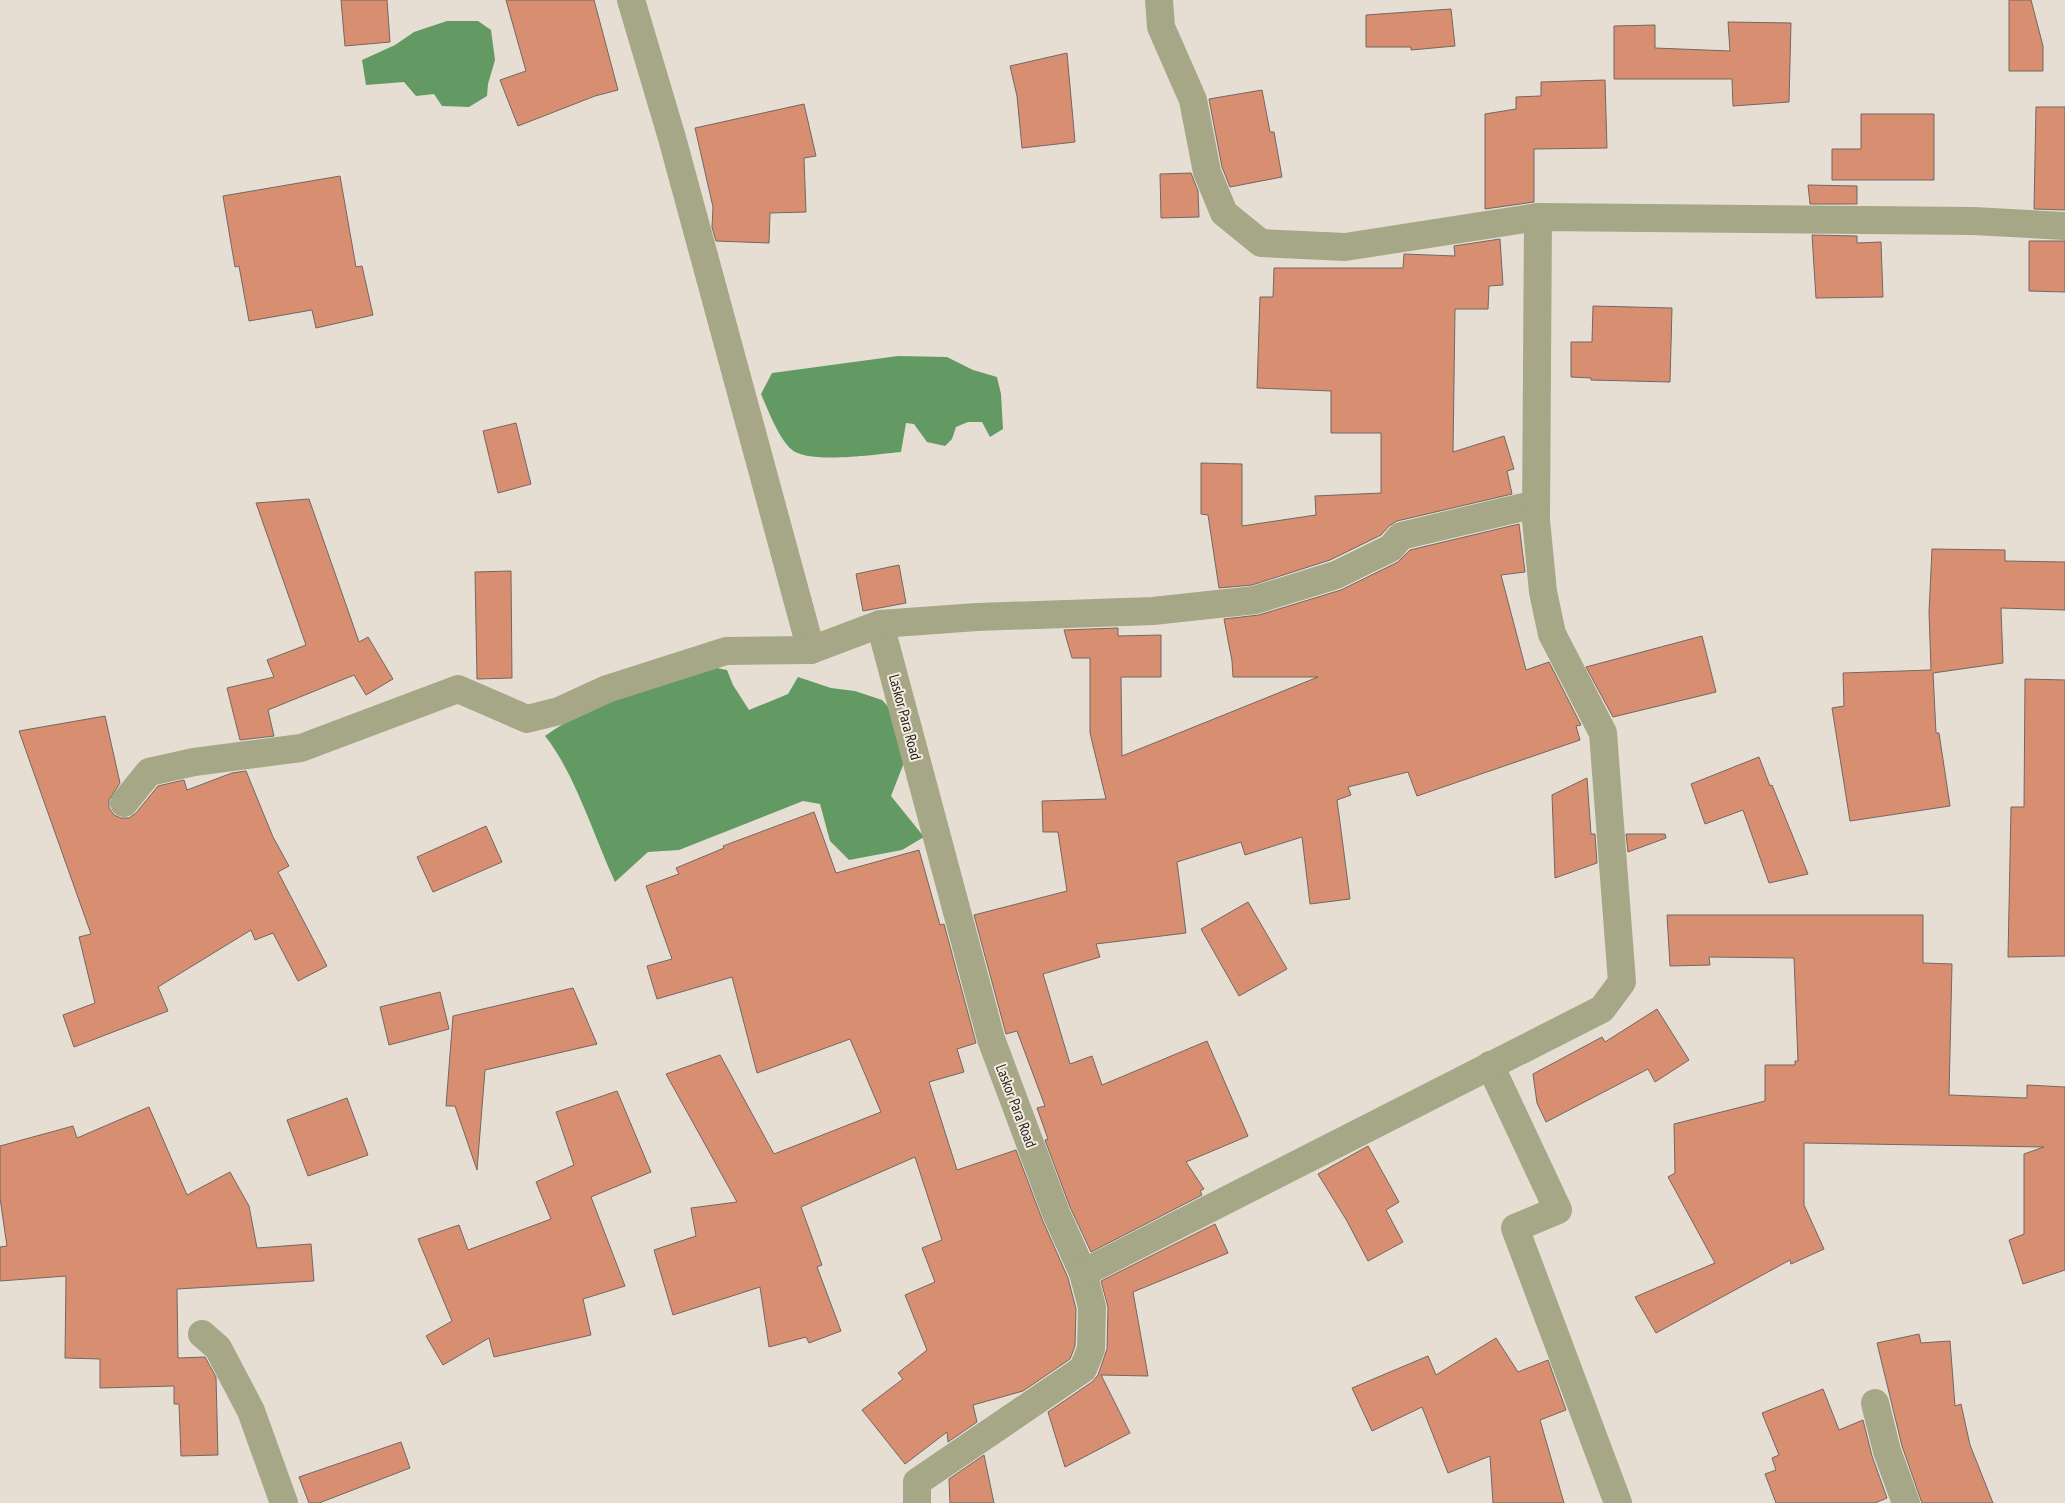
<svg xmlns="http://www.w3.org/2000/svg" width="2065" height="1503" font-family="'PT Sans Narrow',sans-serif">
<rect width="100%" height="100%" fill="#e6ded3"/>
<g fill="#639a64">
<path d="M447 21H478L491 30 495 60 488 84 487 96 469 107 442 106 434 94 416 96 404 82 366 85 362 60 395 45 414 32Z"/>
<path d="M898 356 947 357 973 370 997 377 1001 394 1003 429 990 437 982 422H968L956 427 952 439 945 446 927 442 914 424 906 423 901 452C878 454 807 465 791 449 778 437 768 410 761 394L772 373Z"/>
<path d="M712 667 727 670 733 685 749 710 788 694 798 677 831 688 855 691 882 700 897 716 907 755 891 796 924 837 902 850 849 860 830 841 820 804 803 801 679 850 648 852 615 882C594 837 575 773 545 736 593 701 656 686 712 667Z"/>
</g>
<g fill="#d88e70" stroke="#736762">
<path d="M341 0H387L390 42 345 46Z"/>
<path d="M506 0H594L618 90 595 96 518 126 500 80 526 71Z"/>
<path d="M2009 0H2031L2043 46V71H2009Z"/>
<path d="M1451 9 1455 46 1411 50V47H1366V15Z"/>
<path d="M1728 22 1791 23 1789 102 1733 106 1732 79H1614V26L1655 25V48L1730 51Z"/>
<path d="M1067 53 1075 142 1022 148 1017 96 1010 66Z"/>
<path d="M1605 80 1607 148 1534 149V202L1485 209V114L1516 109V97L1541 96V82Z"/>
<path d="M1262 90 1270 132H1274L1282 177 1230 187 1222 167 1209 99Z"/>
<path d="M804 104 816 156 804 158 806 212 770 213 769 243 716 241 712 227 713 207 695 128Z"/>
<path d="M2036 107H2065V210L2034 209Z"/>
<path d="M1861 114H1934V180H1832V149H1861Z"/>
<path d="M1191 173 1198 191 1199 217 1161 218 1160 174Z"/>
<path d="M340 176 356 267 362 266 373 315 316 328 312 310 249 321 239 266 235 267 223 196Z"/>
<path d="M1808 185 1857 186V204H1810Z"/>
<path d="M1812 235 1857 236V243L1881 242 1883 297 1816 298Z"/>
<path d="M1500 239 1503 285 1489 286 1488 309H1455L1453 452 1504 436 1514 469 1507 471 1512 494 1397 521 1389 526 1381 535 1330 560 1252 585 1219 588 1208 515 1201 514V463L1242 464V526L1316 515 1315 496 1381 493V433H1331V391L1257 388 1260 297H1273L1274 268H1403L1404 254 1455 256 1454 246Z"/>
<path d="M2029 241H2065V292L2029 291Z"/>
<path d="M1593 306 1672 308 1670 382 1591 380V378L1571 377V342H1592Z"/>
<path d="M516 423 531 484 498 493 483 431Z"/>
<path d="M309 499 359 642 368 637 393 679 366 695 354 675 268 710 274 736 240 740 227 688 274 677 267 660 306 645 256 503Z"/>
<path d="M1519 524 1525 572 1501 575 1526 670 1549 662 1581 725 1576 726 1580 740 1417 796 1408 772 1348 787 1351 795 1337 800 1350 899 1310 904 1302 837 1245 855 1241 842 1177 862 1186 933 1096 944 1100 957 1043 974 1070 1064 1092 1056 1102 1085 1207 1041 1248 1136 1186 1162 1204 1189 1200 1191 1202 1195 1091 1252 1070 1207 1045 1140 1048 1139 1037 1108 1045 1106 1017 1031 1006 1034 974 915 1067 891 1058 832H1043L1042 801 1106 799 1090 733V658H1072L1064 630 1118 628V636L1161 635V677H1121L1122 756 1318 677H1233L1232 661 1224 619 1259 615 1341 590 1398 562 1410 550Z"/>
<path d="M1932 549 2005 550V561L2065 562V610L2001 608 2003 663 1933 673 1936 733H1939L1950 806 1850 821 1832 708 1844 706 1843 673 1931 670 1929 612Z"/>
<path d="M899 565 906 603 863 611 856 574Z"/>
<path d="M511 571 512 678 477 679 475 572Z"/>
<path d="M1702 636 1716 692 1613 717 1586 667Z"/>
<path d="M2025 679 2065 680V956L2008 957 2011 807H2024Z"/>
<path d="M105 716 120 783 109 800V808L114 815 121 818H129L136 813 158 786 184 780 187 790 232 773 246 771 273 837 289 866 278 872 327 966 298 981 273 933 255 940 251 930 158 987 168 1011 74 1047 63 1015 95 1003 79 937 91 934 19 731Z"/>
<path d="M1759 757 1770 786 1772 785 1808 874 1769 883 1743 810 1705 824 1691 784Z"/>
<path d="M1587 778 1591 834H1595L1597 863 1555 878 1552 795Z"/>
<path d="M814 812 836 873 919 850 940 925 944 924 976 1043 957 1049 964 1072 929 1082 957 1170 1016 1150 1042 1219 1068 1278 1076 1309 1075 1346 1070 1359 1023 1391 973 1405 977 1422 948 1442 947 1432 905 1464 862 1410 903 1379 898 1373 927 1350 905 1295 935 1282 922 1248 942 1240 915 1157 801 1207 822 1265 817 1267 841 1331 809 1343 806 1337 769 1347 760 1287 673 1315 654 1250 696 1236 691 1208 737 1202 666 1074 720 1055 774 1154 881 1112 850 1039 757 1073 732 977 657 999 647 966 672 959 646 886 679 874 676 868 724 848 723 846Z"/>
<path d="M486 826 502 862 433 892 417 857Z"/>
<path d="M1626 834H1665L1666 838 1628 852Z"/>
<path d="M1248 902 1287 969 1239 996 1201 929Z"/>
<path d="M1667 915H1923V963L1952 964 1949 1095 2027 1098V1085L2065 1087V1270L2023 1284 2009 1240 2024 1234V1154L2044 1147 1804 1143V1205L1824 1249 1791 1264 1790 1260 1656 1333 1635 1297 1715 1263 1668 1177 1675 1173 1674 1124 1765 1101V1065H1795V1061H1798L1794 958 1709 957 1710 965 1670 966Z"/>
<path d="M573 988 597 1044 485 1070 477 1170 455 1106H446L453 1016Z"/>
<path d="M440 992 449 1029 389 1045 380 1007Z"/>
<path d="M1657 1009 1689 1060 1655 1082 1648 1069 1546 1122 1537 1103 1533 1074 1602 1037 1605 1042Z"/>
<path d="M617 1091 651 1172 591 1197 625 1286 583 1299 591 1335 494 1357 489 1338 443 1365 426 1336 452 1321 418 1239 459 1225 468 1250 551 1219 536 1182 574 1165 556 1112Z"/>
<path d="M347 1098 368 1155 308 1176 287 1120Z"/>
<path d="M149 1107 187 1195 230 1172 249 1206 257 1248 311 1244 314 1281 177 1289 178 1358 205 1357 216 1377 218 1455 181 1456 179 1404H174V1386L100 1388V1359L65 1358 66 1276 0 1281V1247L7 1246 0 1198V1146L73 1126 77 1138Z"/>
<path d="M1368 1146 1399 1202 1386 1210 1403 1242 1368 1261 1347 1221 1318 1174Z"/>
<path d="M1215 1224 1228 1253 1133 1292 1148 1376 1101 1375 1130 1433 1065 1467 1048 1412 1092 1382 1098 1375 1107 1349 1108 1307 1101 1281Z"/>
<path d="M1919 1334 1921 1343 1950 1341 1955 1406 1961 1404 1970 1445 1993 1503H1922L1902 1446 1877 1343Z"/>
<path d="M1496 1338 1518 1372 1548 1360 1566 1410 1540 1420 1564 1503H1493L1490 1456 1448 1473 1422 1407 1372 1431 1352 1388 1428 1356 1436 1375Z"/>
<path d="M1823 1389 1839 1430 1863 1420 1872 1456 1887 1498 1875 1503H1776L1765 1474 1776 1470 1772 1458 1779 1455 1762 1413Z"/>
<path d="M401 1442 410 1468 319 1503H309L299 1477Z"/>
<path d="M984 1455 994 1503H950L949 1479Z"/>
</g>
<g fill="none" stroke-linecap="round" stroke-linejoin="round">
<g stroke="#a5a787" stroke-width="28">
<path d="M631 0 672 138 811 650"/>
<path d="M1159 0 1161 27 1193 100 1207 172 1224 213 1261 243 1345 247 1538 217"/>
<path d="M880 624 991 1039 1056 1213 1083 1273 1092 1307 1091 1349 1083 1369 917 1482V1503"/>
<path d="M124 803 149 772 194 762 301 748 458 689 527 719 559 711 607 689 726 651 811 650 880 624 977 617 1153 611 1255 600 1336 575 1391 548 1401 536 1536 504"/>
<path d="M1490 1065 1558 1210 1515 1228 1618 1503"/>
<path d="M1083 1273 1602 1009 1622 982 1603 733 1552 634 1543 592 1536 520 1538 217 1973 221 2065 226"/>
<path d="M202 1334 218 1348 251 1411 284 1503"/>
<path d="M1875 1403 1887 1451 1906 1503"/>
</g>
</g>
<g text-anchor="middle" stroke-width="4" stroke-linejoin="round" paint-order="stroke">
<g font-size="15" fill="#1e1c18" stroke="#f4ece0">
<text transform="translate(905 717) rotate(75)" y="5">Laskor Para Road</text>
<text transform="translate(1016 1106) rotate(69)" y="5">Laskor Para Road</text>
</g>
</g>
</svg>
